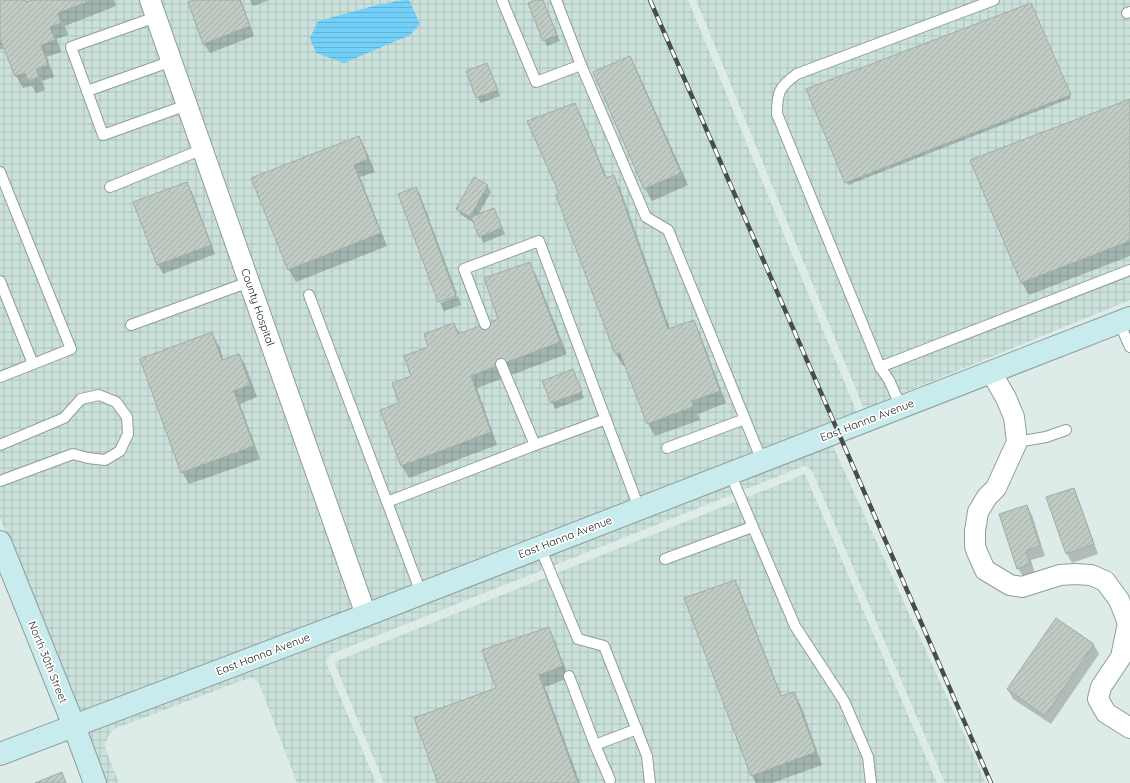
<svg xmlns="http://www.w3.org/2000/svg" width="1130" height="783" font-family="Quicksand,sans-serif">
<defs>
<pattern id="industrial-grid" width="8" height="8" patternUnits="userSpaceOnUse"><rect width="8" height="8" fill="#cbe1dc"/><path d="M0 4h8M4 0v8" fill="none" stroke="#aec1bd"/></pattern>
<pattern id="water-rules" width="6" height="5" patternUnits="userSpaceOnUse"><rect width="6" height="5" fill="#72d0f9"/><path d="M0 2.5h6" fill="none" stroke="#62b2d5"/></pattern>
<pattern id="building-hatch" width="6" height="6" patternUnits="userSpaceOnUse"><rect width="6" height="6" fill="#c0cbc4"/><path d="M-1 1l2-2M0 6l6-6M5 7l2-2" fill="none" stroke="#a5aea8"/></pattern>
</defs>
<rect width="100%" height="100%" fill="#deece9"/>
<g fill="url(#industrial-grid)">
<path d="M0 0H141L354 608 79 713 0 518Z"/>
<path d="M160 0H403L377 5 318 21 420 24 409 0H688L857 413 371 602Z"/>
<path d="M696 0H1130V300L864 409Z"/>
<path d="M832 444 986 783H945L812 471 808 467 804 466 331 654 326 660 327 665 376 783H297L259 683 254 678H249L114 729 110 733 105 745 106 750 119 783H105L86 732Z"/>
<path d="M805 474 937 783H384L334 662Z"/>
</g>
<path fill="url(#water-rules)" d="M403 0H409L420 24 410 35 344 63 316 53 310 38 318 21 377 5Z"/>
<g fill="#0003">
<path d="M0 0H26L27 3 35 0H114L116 6 65 26 68 35 57 39 61 52 47 57 54 77 42 81 45 90 36 93 32 86 23 88 16 76 5 48 0 50Z"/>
<path d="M196 0H241L254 36 210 53 204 44Z"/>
<path d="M250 0H269L253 6Z"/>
<path d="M539 0H542L545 5 560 41 547 46 544 40Z"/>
<path d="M1032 7 1071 98 848 185 846 182Z"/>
<path d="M630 58 637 70 688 185 652 201 645 189 594 73Z"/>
<path d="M487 64 500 96 481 103 477 97Z"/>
<path d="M1130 100V256L1029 295 1022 283 971 160Z"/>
<path d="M574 104 581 116 607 178 613 176 620 188 670 329 693 322 700 334 726 403 698 414 700 420 655 436 648 424 626 365 623 366 616 354 557 195 560 194Z"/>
<path d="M359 137 366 150 375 172 360 177 387 246 296 282 289 270 252 179Z"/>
<path d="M475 179 487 186 491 192 478 215 494 209 505 234 483 243 475 223 461 215 458 209Z"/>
<path d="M186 183 192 192 215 254 163 274 158 265Z"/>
<path d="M416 188 421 197 457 294 439 302 399 194Z"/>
<path d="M529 263 536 275 567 354 477 388 497 445 409 478 402 466 400 404 412 376 430 348 454 324 460 334 499 319Z"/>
<path d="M458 296 461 305 444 311 440 303Z"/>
<path d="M212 334 219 346 224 361 239 355 246 367 257 397 240 404 260 459 189 484 182 472Z"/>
<path d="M573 370 584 398 555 409 544 381Z"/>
<path d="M1073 489 1078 498 1098 554 1072 563 1067 554Z"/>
<path d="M1027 506 1032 515 1045 556 1031 560 1035 574 1023 577 1018 568Z"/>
<path d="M734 581 741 593 782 697 794 693 801 706 822 765 772 783H756L752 776 685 599Z"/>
<path d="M1056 620 1094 645 1099 654 1051 724 1013 699 1008 690Z"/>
<path d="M548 628 555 641 569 678 545 687 580 783H439L497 689Z"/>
</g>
<g fill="url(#building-hatch)" stroke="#a1aca5">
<path d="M0 0H25L26 2 32 0H93L58 13 61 23 50 27 55 40 41 45 48 65 36 69 39 77 28 81 25 73 15 76 0 39Z"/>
<path d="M194 0H240L250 26 203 44 188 2Z"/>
<path d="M536 0H543L557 35 543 41 528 3Z"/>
<path d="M1031 3 1071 95 845 183 806 89Z"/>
<path d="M630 56 681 173 644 189 593 72Z"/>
<path d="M487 63 498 90 476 98 466 71Z"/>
<path d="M1130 99V241L1021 283 970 160Z"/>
<path d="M575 103 606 178 614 175 668 329 694 320 720 391 692 401 693 407 647 424 620 353 615 354 556 195 559 193 527 121Z"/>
<path d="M359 136 368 159 354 165 381 233 288 270 251 178Z"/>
<path d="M474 177 488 185 470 217 456 209Z"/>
<path d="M187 182 211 245 157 265 133 202Z"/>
<path d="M416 187 456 296 438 302 398 194Z"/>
<path d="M494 208 502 228 479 237 471 217Z"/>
<path d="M530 262 560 342 471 376 491 432 401 466 380 410 399 403 392 383 411 376 404 356 428 347 424 334 454 323 458 334 498 319 484 278Z"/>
<path d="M212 332 222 360 239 354 250 385 234 391 254 446 181 473 140 359Z"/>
<path d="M573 369 582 392 551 403 542 381Z"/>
<path d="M1074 488 1094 544 1066 554 1046 497Z"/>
<path d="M1027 505 1040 546 1026 551 1030 564 1017 569 999 514Z"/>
<path d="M735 580 781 696 794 692 816 752 751 776 684 598Z"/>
<path d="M1056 618 1094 644 1045 716 1007 689Z"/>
<path d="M549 627 563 666 539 675 578 783H438L414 718 496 688 482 650Z"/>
<path d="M62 772 66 783H35Z"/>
</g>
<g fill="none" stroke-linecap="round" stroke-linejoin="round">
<defs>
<g id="lane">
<path d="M502 0 536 82 581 65"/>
<path d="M556 0 581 65 646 217 668 230 762 461"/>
<path d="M1127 13 1130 12"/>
<path d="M156 17 71 47 103 135 187 105"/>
<path d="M87 91 172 61"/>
<path d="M0 172 71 349 0 377"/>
<path d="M110 187 203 149"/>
<path d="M0 281 33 364"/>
<path d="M309 295 387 502"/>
<path d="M1119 322 1130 347"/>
<path d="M485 324 464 269 539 241 639 508"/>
<path d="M131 325 249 282"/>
<path d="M880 367 1130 270"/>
<path d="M901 407 889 380 880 367 777 114C777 92 779 87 797 74L994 0"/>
<path d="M1017 442 1046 437 1066 430"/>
<path d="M0 445 64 418 81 399 99 395 116 402 127 417 128 434 120 451 105 460 88 458 73 454 0 481"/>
<path d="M535 445 606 419"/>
<path d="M667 448 745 419"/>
<path d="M730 473 795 626 844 701 868 757 871 783"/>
<path d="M540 547 578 639 604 646 647 756 650 783"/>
<path d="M665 559 752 527"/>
<path d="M421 593 387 502 535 445 501 364"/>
<path d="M569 676 595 745 637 729"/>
<path d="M595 745 610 780"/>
</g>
<g id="street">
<path d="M150 0 366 615"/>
<path d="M991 372 1006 398 1014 417 1017 442 996 488 987 497 978 512 975 531V546L977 552 985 570 1010 585 1022 587 1060 575 1075 574 1091 575 1105 581 1119 600 1128 623 1121 657 1101 687 1098 699 1106 713 1130 728"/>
</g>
<g id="secondary">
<path d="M0 542 74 726 95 783"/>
<path d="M0 754 366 615 1130 318"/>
</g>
</defs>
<use href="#lane" stroke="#919d9a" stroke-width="12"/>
<use href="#street" stroke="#919d9a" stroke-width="22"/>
<use href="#secondary" stroke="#919d9a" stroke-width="24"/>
<use href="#lane" stroke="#fff" stroke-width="10"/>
<use href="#street" stroke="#fff" stroke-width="20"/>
<use href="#secondary" stroke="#c8ebee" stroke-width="22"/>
<defs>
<path id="rail" d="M650 0 991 783"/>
</defs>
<use href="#rail" stroke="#474d4c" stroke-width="4.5"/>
<use href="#rail" stroke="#fff" stroke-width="3" stroke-dasharray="9" stroke-linecap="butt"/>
</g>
<g text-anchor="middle" stroke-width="3.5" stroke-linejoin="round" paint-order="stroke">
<g font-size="11" fill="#212625" stroke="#fff">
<text transform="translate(258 307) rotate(71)" y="4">County Hospital</text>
<text transform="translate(867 420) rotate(-21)" y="4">East Hanna Avenue</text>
<text transform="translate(565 537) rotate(-21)" y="4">East Hanna Avenue</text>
<text transform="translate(263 654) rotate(-21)" y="4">East Hanna Avenue</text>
<text transform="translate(48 662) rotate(68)" y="4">North 30th Street</text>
</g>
</g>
</svg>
